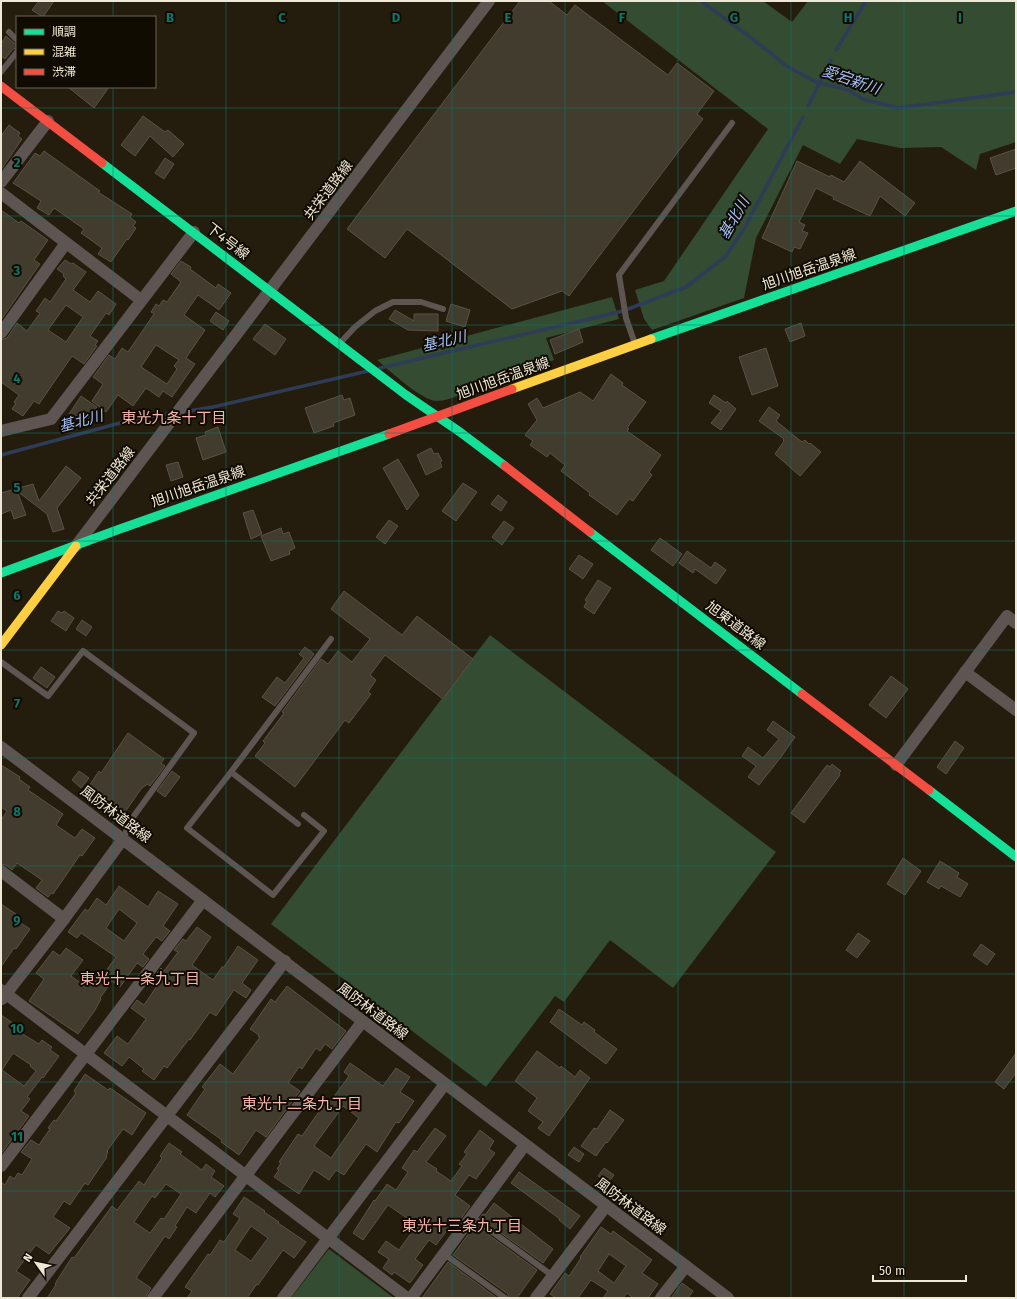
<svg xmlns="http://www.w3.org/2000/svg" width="1017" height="1299" font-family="'Fira Sans','Noto Sans JP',sans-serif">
<rect width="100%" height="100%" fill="#241d0d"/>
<g fill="#334c32">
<path d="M602 1H763L792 22 808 1H1016V142L980 154 976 170 941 147 900 148 857 139 840 164 803 145 756 238 744 298 652 330 644 319 635 290 664 281 768 129Z"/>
<path d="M612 297 619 319 546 338 554 360 449 399C445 400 440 401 436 401 421 400 389 370 377 360Z"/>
<path d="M490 635 776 852 673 988 610 940 564 1002 555 996 486 1087 271 924Z"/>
<path d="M329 1249 394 1298H291Z"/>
</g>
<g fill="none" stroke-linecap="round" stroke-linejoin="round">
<g stroke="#2f3c58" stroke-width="3.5">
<path d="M701 1 762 46 785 65 816 82 848 90 863 99 898 108 1016 92"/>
<path d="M836 50 866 1"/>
<path d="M808 106 831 60"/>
<path d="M380 368 623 311 686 287 726 256 745 227 803 117"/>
<path d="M183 412 213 407 368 371"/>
<path d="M1 455 135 419 173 413"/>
</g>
</g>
<g fill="#423c2e" stroke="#595245" fill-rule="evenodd">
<path d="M39 1H54L43 17 32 10Z"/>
<path d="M520 1H549L567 15 575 5 668 75 677 63 714 91 697 114 703 119 569 296 562 291 512 309 407 229 385 258 347 229Z"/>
<path d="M6 36 14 43 17 44V48L13 49 5 59 1 56V44Z"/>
<path d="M68 87H109L94 108Z"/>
<path d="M143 116 165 132 168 130 184 144 173 157 150 136 135 156 121 145Z"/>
<path d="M9 125 20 133 18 136 22 139 1 170V136Z"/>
<path d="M1016 149V168L996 175 990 158Z"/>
<path d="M44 151 100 191 98 192 132 214 130 217 136 222 133 226 136 228 128 240 127 239 111 262 98 254 102 248 81 233 84 229 54 208 49 215 37 208 41 201 13 183 35 153 40 156Z"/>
<path d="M165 158 174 164 164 179 155 173Z"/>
<path d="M797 161 830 177 831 175 844 182 860 161 915 203 905 216 880 196 870 216 833 199 834 197 816 188 799 222 805 225 802 231 808 233 800 249 794 247 792 252 762 238Z"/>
<path d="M1 210 19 223 21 221 48 240 34 260 40 264 1 320Z"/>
<path d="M65 260 71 264 73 263 86 272 73 290 90 302 98 291 116 304 109 315 106 313 90 336 98 341 95 345 97 346 84 364 72 356 39 404 34 401 23 416 12 409 16 403 14 402 19 395 1 382V340L7 338 17 323 27 331 40 313 36 311 45 298 50 302 66 279 63 276 64 274 57 269ZM66 305 83 317 66 342 48 330Z"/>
<path d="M181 261 191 267 190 269 216 288 218 284 231 293 219 310 198 295 184 315 205 330 186 358 195 364 172 397 163 391 159 397 146 388 133 406 118 395 106 412 92 401 103 384 93 377 109 355 115 359 122 348 128 352 154 314 151 312 156 304 159 306 163 300 167 302 181 282 171 274ZM156 345 179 360 174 366 177 369 167 384 141 367Z"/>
<path d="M451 304 470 310 465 327 446 321Z"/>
<path d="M395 310 414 321V314H438V331L408 330 389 319Z"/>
<path d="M216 312 229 321 223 330 210 321Z"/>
<path d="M801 323 805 336 790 342 785 329Z"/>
<path d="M265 324 286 339 275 355 253 339Z"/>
<path d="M579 329 583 342 555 354 550 340Z"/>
<path d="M766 348 778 386 752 395 739 357Z"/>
<path d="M611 374 623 383 622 385 646 402 627 428 629 429 627 431 661 455 649 472 652 475 633 501 629 499 617 515 589 495 590 493 561 471 565 465 550 453 547 457 530 445 533 441 525 435 537 420 528 404 537 398 543 408 580 392 593 401Z"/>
<path d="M342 395 344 400 350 398 355 415 333 423 334 426 314 433 305 408Z"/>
<path d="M714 395 726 403 727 401 736 409 721 430 711 423 721 411 709 403Z"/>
<path d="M81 396 97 407 87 420 80 415 77 419 69 414Z"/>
<path d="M769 407 780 415 776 421 802 442 805 440 809 444 810 443 821 452 800 476 775 454 784 441 783 440 784 439 759 421Z"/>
<path d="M218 427 226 452 203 460 196 438 206 435 205 432Z"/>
<path d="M431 448 434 454 438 453 442 461 440 462 442 467 426 475 417 455Z"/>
<path d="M398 459 419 495 407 510 383 468Z"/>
<path d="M178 462 183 477 171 481 166 465Z"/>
<path d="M66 466 81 478 57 508 64 529 53 532 47 514 17 491 26 515 14 519 11 510 1 514V493L33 484 39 501Z"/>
<path d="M463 483 477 492 456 521 442 511Z"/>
<path d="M498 495 507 502 501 511 491 504Z"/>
<path d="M253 510 262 534 251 539 243 513Z"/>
<path d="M389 520 398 526 385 544 376 537Z"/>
<path d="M504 521 514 528 502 545 492 537Z"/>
<path d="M281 528 283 534 289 532 295 548 289 551 290 554 271 561 261 536Z"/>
<path d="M660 538 682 554 673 566 651 550Z"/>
<path d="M687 551 711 568 715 562 726 570 716 584 695 569 693 573 679 563Z"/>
<path d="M579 555 593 564 583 579 569 569Z"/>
<path d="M598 580 611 588 594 614 584 607 587 601 585 600Z"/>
<path d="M344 591 402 635 417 616 473 659 443 699 385 655 370 675 376 680 368 692 371 694 349 723 345 720 295 787 255 756 265 743 263 741 284 713 282 712 321 659 328 664 338 651 352 662 370 639 331 609Z"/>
<path d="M58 611 62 613 64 611 74 618 66 631 51 621Z"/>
<path d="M82 620 92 627 86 636 76 629Z"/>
<path d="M305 647 314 654 275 706 262 697 277 677 285 683 304 658 299 654Z"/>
<path d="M41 667 55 677 47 688 33 678Z"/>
<path d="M891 676 908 689 886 718 869 705Z"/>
<path d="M773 721 795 737 781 757 759 785 748 777 756 766 742 756 748 747 763 758 779 739 767 730Z"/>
<path d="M128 733 164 759 161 763 165 766 150 786 147 784 141 789 125 812 89 786 99 771 101 773Z"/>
<path d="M955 741 964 748 946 774 937 767Z"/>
<path d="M832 764 841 771 839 773 840 775 804 823 791 813 827 765 830 767Z"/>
<path d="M1 765 20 777 19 779 30 787 28 790 63 814 56 825 75 838 82 829 95 838 82 856 80 855 53 894 51 893 48 897 36 888 42 880 17 863 12 870 6 865 1 864V820L7 811 1 807Z"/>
<path d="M79 771 89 778 81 788 72 780Z"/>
<path d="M172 771 180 777 165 797 157 791Z"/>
<path d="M903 858 921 871 905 895 887 884Z"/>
<path d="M940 861 959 873 957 877 968 884 960 897 941 886 939 889 927 882Z"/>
<path d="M119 886 148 907 158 891 178 904 163 926 170 931 162 941 156 937 143 954 149 959 143 967 137 963 120 987 112 981 100 998 101 999 95 1010 78 1034 29 1001 44 979 36 973 53 951 60 956 66 948 83 960 71 976 86 987 97 971 103 975 116 957 81 933 77 938 68 932 85 909 88 911 97 898 106 905ZM119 909 137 923 124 941 106 928Z"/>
<path d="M1 904 16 914 13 918 30 929 16 949 14 948 1 967Z"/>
<path d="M197 927 211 937 192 965 213 980 222 967H224L238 946 258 960 242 983 251 990 246 998 234 990 216 1016 210 1012 190 1040 189 1039 167 1068 164 1066 154 1080 142 1071 144 1069 129 1057 122 1066 104 1053 117 1036 128 1044 146 1019 131 1008 137 1000 144 1005 161 980 155 976 161 968 164 971 178 952 174 950 183 939 186 941Z"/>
<path d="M858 933 870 941 857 958 846 950Z"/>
<path d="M981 944 995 954 987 965 973 955Z"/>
<path d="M287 986 346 1031 332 1049 325 1044 320 1051 316 1048 302 1069 299 1067 288 1083 300 1091 266 1137 256 1130 239 1155 221 1142 222 1140 187 1115 205 1089 202 1087 220 1064 233 1074 260 1037 258 1036 259 1035 250 1029 271 999 275 1002Z"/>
<path d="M559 1009 582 1025 584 1022 595 1030 594 1032 617 1049 606 1064 550 1022Z"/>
<path d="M1 1015 23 1030 21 1033 39 1044 42 1040 52 1047 50 1050 59 1056 43 1078 42 1077 27 1097 30 1099 21 1111 29 1116 1 1154ZM13 1053 31 1065 30 1066 36 1071 24 1086 2 1070Z"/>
<path d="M537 1051 560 1068 561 1066 575 1077 580 1070 590 1078 549 1136 538 1128 543 1122 528 1111 537 1098 515 1081Z"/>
<path d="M1016 1053V1073L1004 1089 995 1082Z"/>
<path d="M350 1063 383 1086 396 1068 410 1077 400 1092 414 1101 399 1123 396 1122 377 1152 366 1144 344 1175 336 1170 329 1180 314 1170 299 1194 274 1177 279 1170 277 1169 281 1163 279 1162 298 1134 302 1136 327 1100 330 1102 349 1076 344 1072ZM343 1106 359 1118 331 1158 314 1146Z"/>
<path d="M85 1074 108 1090 110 1088 146 1113 132 1135 123 1129 107 1151 108 1152 106 1156 107 1157 88 1185 85 1183 70 1205 64 1201 53 1217 70 1228 49 1254 36 1245 16 1271 30 1280 17 1298H1V1182L5 1185 10 1176 14 1179 18 1173 22 1175 32 1159 21 1152 31 1140 39 1145 50 1129 48 1128 54 1120 56 1121 76 1093 74 1091Z"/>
<path d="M610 1110 624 1120 607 1143 606 1142 596 1156 581 1146 594 1128 597 1129Z"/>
<path d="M435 1128 446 1136 426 1162 437 1169 436 1171 451 1181 462 1166 459 1164 467 1154 464 1152 480 1130 494 1141 489 1149 495 1153 476 1179 469 1175 455 1195 470 1206 452 1231 448 1229 436 1245 429 1240 415 1259 423 1265 410 1283 394 1272 392 1275 383 1268 389 1259 378 1252 386 1241 399 1250 417 1225 388 1205 363 1240 353 1233 374 1200 375 1201 387 1184 396 1190 408 1172 402 1168 414 1150 417 1152Z"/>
<path d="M169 1143 182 1152 180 1154 202 1170 206 1164 215 1171 211 1177 224 1186 215 1197 210 1193 196 1213 187 1207 175 1226 177 1227 169 1239 165 1236 136 1278 151 1288 145 1298H47L56 1285 55 1284 58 1279 72 1257 74 1258 112 1206 117 1210 139 1181 144 1185 162 1158 160 1156ZM166 1184 181 1194 164 1219 161 1218 150 1233 134 1222 152 1196 155 1198Z"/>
<path d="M574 1147 584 1154 579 1162 568 1155Z"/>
<path d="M604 1168 614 1175 608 1183 598 1176Z"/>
<path d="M519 1172 580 1216 570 1229 559 1220 560 1219 511 1183Z"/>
<path d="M244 1197 265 1211 264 1212 279 1222 278 1223 306 1242 294 1258 283 1250 258 1285 257 1284 247 1298H187L192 1291 185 1287 208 1254 210 1255 220 1240 224 1242 240 1218 233 1214ZM251 1226 268 1238 251 1261 235 1250Z"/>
<path d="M494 1203 553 1249 543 1263 480 1218 483 1214 485 1215Z"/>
<path d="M475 1225 537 1270 517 1298H509L508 1294 453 1255Z"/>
<path d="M601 1227 611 1234 613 1231 652 1260 642 1273 658 1284 648 1298H633L627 1293 623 1298H603L608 1291 591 1280 578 1298H556L550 1294 565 1273 569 1276 581 1258 580 1257ZM609 1254 626 1266 614 1283 598 1271Z"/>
<path d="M448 1262 497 1298H422Z"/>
<path d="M682 1283 693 1291 688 1298H671Z"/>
</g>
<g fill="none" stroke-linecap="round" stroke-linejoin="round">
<g stroke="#5c5552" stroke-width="6">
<path d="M9 32 17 40"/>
<path d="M1 72 17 52"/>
<path d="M340 343 355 327 375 311 393 302H421L443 309"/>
<path d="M635 344 626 318 619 275 732 123"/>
<path d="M1 662 48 696 83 651 194 733 131 820 123 839"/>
<path d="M231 772 331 639"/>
<path d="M298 824 231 772 187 828 273 895 324 831 304 815"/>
<path d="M472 1217 553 1276"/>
<path d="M444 1254 505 1298"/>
</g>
<g stroke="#5c5552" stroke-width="12">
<path d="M1 182 48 121"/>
<path d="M1 193 141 300"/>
<path d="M1 333 66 243"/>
<path d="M1 431 51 419 194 232"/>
<path d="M76 546 489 1"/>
<path d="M965 672 1016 710"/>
<path d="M1 747 728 1298"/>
<path d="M896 765 1007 616 1016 623"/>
<path d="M1 871 64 919"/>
<path d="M1 990 407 1298"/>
<path d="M2 999 64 919 123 839"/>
<path d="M1 1166 203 900"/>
<path d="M28 1298 285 961"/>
<path d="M153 1298 362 1022"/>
<path d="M283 1298 445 1084"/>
<path d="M411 1298 525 1145"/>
<path d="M536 1298 606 1206"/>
<path d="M661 1298 686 1266"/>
</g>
<g stroke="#16e098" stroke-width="9">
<path d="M102 163 406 395 460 432 505 466"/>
<path d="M651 339 1016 211"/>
<path d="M590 532 802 694"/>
<path d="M1 573 117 530 389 434"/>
<path d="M929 790 1016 857"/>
</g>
<g stroke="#ffcf43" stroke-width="9">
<path d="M512 389 651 339"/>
<path d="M1 645 76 546"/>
</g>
<g stroke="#f24e42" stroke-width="9">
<path d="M1 86 102 163"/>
<path d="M389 434 512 389"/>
<path d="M505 466 590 532"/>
<path d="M802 694 929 790"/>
</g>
</g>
<path fill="none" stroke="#0f766e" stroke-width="1" stroke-opacity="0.55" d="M113 1V17M226 1V1298M339 1V1298M452 1V1298M565 1V1298M678 1V1298M791 1V1298M904 1V1298M113 87V1298M1 108H1016M1 216H1016M1 325H1016M1 433H1016M1 541H1016M1 650H1016M1 758H1016M1 866H1016M1 974H1016M1 1082H1016M1 1191H1016"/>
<g text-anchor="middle" stroke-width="4" stroke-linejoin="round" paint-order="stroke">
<g font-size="14" fill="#f0e8d6" stroke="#110c02">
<text transform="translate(328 190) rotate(-53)" y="5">共栄道路線</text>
<text transform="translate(228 241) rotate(38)" y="5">下4号線</text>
<text transform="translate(809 269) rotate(-19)" y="5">旭川旭岳温泉線</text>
<text transform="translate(503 378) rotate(-20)" y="5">旭川旭岳温泉線</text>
<text transform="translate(110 476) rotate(-52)" y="5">共栄道路線</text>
<text transform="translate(198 486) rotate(-19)" y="5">旭川旭岳温泉線</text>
<text transform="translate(736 625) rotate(37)" y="5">旭東道路線</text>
<text transform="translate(116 814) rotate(37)" y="5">風防林道路線</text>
<text transform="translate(373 1011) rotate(37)" y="5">風防林道路線</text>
<text transform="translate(631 1206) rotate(37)" y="5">風防林道路線</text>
</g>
<g font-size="15" font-style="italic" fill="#a3bffa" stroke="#110c02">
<text transform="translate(851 80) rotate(19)" y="5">愛宕新川</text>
<text transform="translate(734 218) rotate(-60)" y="5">基北川</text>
<text transform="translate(444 341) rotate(-13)" y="5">基北川</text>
<text transform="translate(81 421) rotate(-15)" y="5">基北川</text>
</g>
<g font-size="15" fill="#f7b3ad" stroke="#110c02">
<text x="174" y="423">東光九条十丁目</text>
<text x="140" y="984">東光十一条九丁目</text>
<text x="302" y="1109">東光十二条九丁目</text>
<text x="462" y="1231">東光十三条九丁目</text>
</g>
</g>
<g font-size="13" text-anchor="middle" font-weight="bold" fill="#0f766e" stroke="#110c02" stroke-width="4" stroke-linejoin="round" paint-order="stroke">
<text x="170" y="22">B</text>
<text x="282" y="22">C</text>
<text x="396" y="22">D</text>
<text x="508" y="22">E</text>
<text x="622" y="22">F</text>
<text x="734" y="22">G</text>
<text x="848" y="22">H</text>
<text x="960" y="22">I</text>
<text x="17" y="167">2</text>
<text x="17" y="275">3</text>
<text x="17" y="383">4</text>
<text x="17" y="492">5</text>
<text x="17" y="600">6</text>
<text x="17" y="708">7</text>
<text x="17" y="816">8</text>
<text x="17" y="925">9</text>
<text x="17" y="1033">10</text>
<text x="17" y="1141">11</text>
</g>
<rect width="1017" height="1299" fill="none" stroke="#f0e8d6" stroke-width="4"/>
<rect x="16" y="16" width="140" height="72" fill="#110c02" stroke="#6a6457"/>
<rect x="24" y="29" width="20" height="6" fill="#16e098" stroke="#6a6457"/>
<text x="52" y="36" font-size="12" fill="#f0e8d6">順調</text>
<rect x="24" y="49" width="20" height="6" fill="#ffcf43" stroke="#6a6457"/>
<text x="52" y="56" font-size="12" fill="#f0e8d6">混雑</text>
<rect x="24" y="69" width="20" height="6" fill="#f24e42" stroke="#6a6457"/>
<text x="52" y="76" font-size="12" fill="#f0e8d6">渋滞</text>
<g transform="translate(36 1263) rotate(303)" stroke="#110c02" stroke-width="3" paint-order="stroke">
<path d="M0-3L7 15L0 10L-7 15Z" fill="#f0e8d6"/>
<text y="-6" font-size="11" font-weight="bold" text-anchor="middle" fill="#f0e8d6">N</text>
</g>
<path d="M873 1275v6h93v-6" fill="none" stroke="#f0e8d6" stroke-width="2"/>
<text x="879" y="1275" font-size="12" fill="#f0e8d6" stroke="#110c02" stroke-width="3" paint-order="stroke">50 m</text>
</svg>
